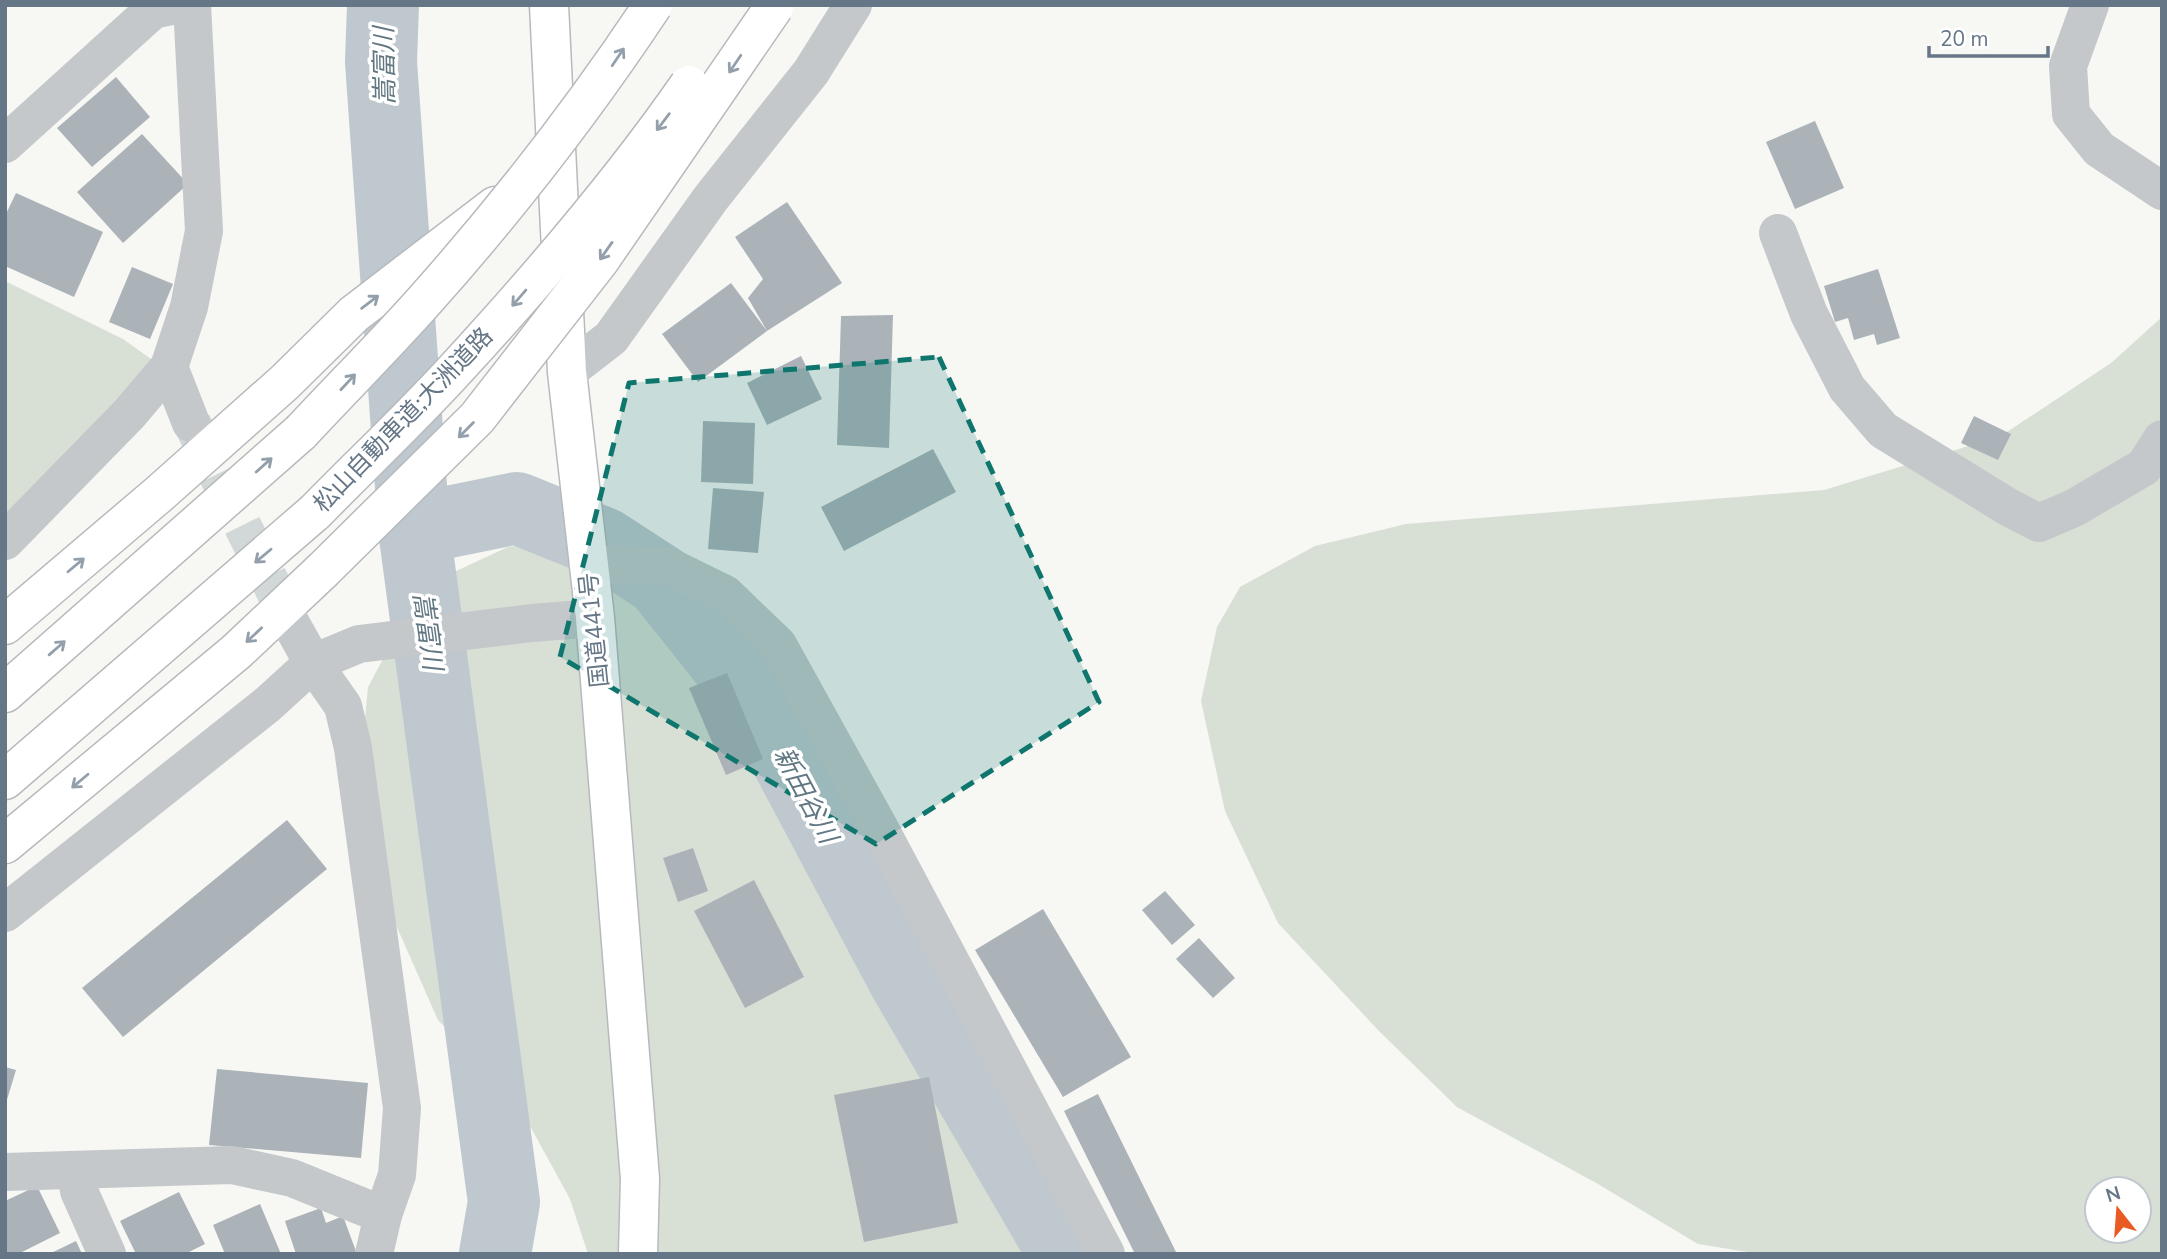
<svg xmlns="http://www.w3.org/2000/svg" width="2167" height="1259" font-family="'Nunito Sans','Noto Sans JP',sans-serif">
<rect width="100%" height="100%" fill="#f7f7f4"/>
<g fill="#d8dfd5" fill-rule="evenodd">
<path d="M5 281 123 339 158 364 5 516Z"/>
<path d="M2162 317V1254H1760L1698 1244 1598 1184 1457 1107 1379 1031 1278 923 1225 811 1201 701 1217 627 1240 587 1315 546 1406 524 1824 490 2001 436 2111 363ZM2097 1189H2139V1231H2097Z"/>
<path d="M577 537 663 549 734 590 1094 1254H588L570 1199 518 1104 438 1020 388 907 358 792 368 687 413 603 441 578 508 547Z"/>
</g>
<g fill="none" stroke-linecap="round" stroke-linejoin="round">
<g stroke="#bfc8ce" stroke-width="72">
<path d="M383 5 381 62 414 529 504 1202 495 1254"/>
<path d="M414 529 517 508 603 543 660 580 755 699 905 981 1064 1254"/>
</g>
</g>
<g fill="#abb3b9">
<path d="M116 77 150 117 92 167 57 128Z"/>
<path d="M1815 121 1844 188 1795 209 1766 142Z"/>
<path d="M142 134 188 184 123 243 77 192Z"/>
<path d="M16 193 103 232 74 297 5 266V216Z"/>
<path d="M787 202 842 283 767 331 748 298 763 279 735 237Z"/>
<path d="M132 267 173 284 150 339 109 322Z"/>
<path d="M1878 269 1900 338 1877 345 1874 334 1854 340 1848 318 1835 322 1824 286Z"/>
<path d="M731 283 767 331 698 382 662 334Z"/>
<path d="M893 315 889 448 837 445 841 316Z"/>
<path d="M801 356 822 399 767 425 747 383Z"/>
<path d="M1974 416 2011 434 1998 460 1961 443Z"/>
<path d="M703 421 755 423 753 484 701 482Z"/>
<path d="M933 449 956 492 844 551 821 507Z"/>
<path d="M713 488 764 492 758 553 708 549Z"/>
<path d="M727 673 763 759 726 775 689 688Z"/>
<path d="M287 820 327 869 123 1037 82 988Z"/>
<path d="M693 848 708 891 678 902 663 858Z"/>
<path d="M754 880 804 977 745 1008 694 911Z"/>
<path d="M1165 891 1195 925 1172 945 1142 910Z"/>
<path d="M1043 909 1131 1057 1063 1097 975 950Z"/>
<path d="M1199 938 1235 978 1213 998 1176 959Z"/>
<path d="M5 1067 16 1070 6 1103H5Z"/>
<path d="M217 1069 368 1083 361 1158 209 1145Z"/>
<path d="M929 1077 958 1223 864 1242 834 1095Z"/>
<path d="M1098 1094 1177 1254H1135L1064 1111Z"/>
<path d="M37 1186 60 1233 18 1254H5V1201Z"/>
<path d="M179 1192 205 1244 185 1254H136L120 1221Z"/>
<path d="M260 1204 281 1254H225L213 1225Z"/>
<path d="M321 1208 326 1223 343 1216 357 1254H296L285 1221Z"/>
<path d="M76 1241 82 1254H49Z"/>
</g>
<g fill="none" stroke-linecap="round" stroke-linejoin="round">
<path stroke="#d2d7d8" stroke-width="38" stroke-dasharray="38 19" stroke-linecap="butt" d="M192 423 290 622"/>
<defs>
<g id="highway">
<path d="M549 5 567 372 595 618 640 1179 638 1254"/>
<path d="M5 625 159 494 285 382 354 314 495 206"/>
<path d="M5 693 301 432"/>
<path d="M5 780 315 512"/>
<path d="M5 844 236 652 322 571"/>
</g>
</defs>
<use href="#highway" stroke="#b7babd" stroke-width="41"/>
<g stroke="#c4c8cb" stroke-width="38">
<path d="M2090 5 2068 66 2071 114 2099 149 2162 191"/>
<path d="M5 144 153 10 177 5"/>
<path d="M1778 233 1809 314 1847 388 1883 430 2008 507 2039 523 2074 508 2144 467 2162 439"/>
<path d="M169 367 191 423"/>
<path d="M567 372 611 338 711 198 811 72 853 5"/>
<path d="M5 541 129 414 169 367 189 307 204 231 192 5"/>
<path d="M588 564 668 566 725 594 778 645 880 829 1106 1254"/>
<path d="M290 622 313 663 343 706 353 748 402 1108 397 1175 383 1215 374 1254"/>
<path d="M5 913 268 704 313 663 359 644 532 623 595 618"/>
<path d="M76 1170 79 1191 107 1254"/>
<path d="M5 1172 232 1165 292 1178 383 1215"/>
</g>
<use href="#highway" stroke="#fff" stroke-width="38"/>
<defs>
<g id="highway-bridge">
<path d="M301 432C342 388 385 345 425 300 508 207 584 109 653 5"/>
<path d="M315 512C361 465 409 420 453 372 537 281 619 186 689 85"/>
<path d="M322 571 477 418 600 260 774 7"/>
</g>
</defs>
<use href="#highway-bridge" stroke="#b7babd" stroke-width="41" stroke-linecap="butt"/>
<use href="#highway-bridge" stroke="#fff" stroke-width="38"/>
</g>
<defs><path id="oneway-shaft" d="M-6 0H5M1.5-3L5.5 0L1.5 3" fill="none" stroke-width="1.6" stroke-linecap="round" stroke-linejoin="round" transform="scale(1.75)"/></defs>
<g stroke="#939faa">
<use href="#oneway-shaft" transform="translate(618 57) rotate(-56)"/>
<use href="#oneway-shaft" transform="translate(735 64) rotate(124)"/>
<use href="#oneway-shaft" transform="translate(663 122) rotate(127)"/>
<use href="#oneway-shaft" transform="translate(606 251) rotate(125)"/>
<use href="#oneway-shaft" transform="translate(519 298) rotate(131)"/>
<use href="#oneway-shaft" transform="translate(370 302) rotate(-37)"/>
<use href="#oneway-shaft" transform="translate(348 382) rotate(-47)"/>
<use href="#oneway-shaft" transform="translate(466 430) rotate(135)"/>
<use href="#oneway-shaft" transform="translate(264 465) rotate(-42)"/>
<use href="#oneway-shaft" transform="translate(263 556) rotate(140)"/>
<use href="#oneway-shaft" transform="translate(76 565) rotate(-40)"/>
<use href="#oneway-shaft" transform="translate(254 635) rotate(137)"/>
<use href="#oneway-shaft" transform="translate(57 648) rotate(-41)"/>
<use href="#oneway-shaft" transform="translate(80 781) rotate(140)"/>
</g>
<path fill="#0f766e" fill-opacity="0.2" stroke="#0f766e" stroke-width="5" stroke-dasharray="14 9" stroke-linejoin="round" d="M939 357 1099 702 876 844 560 657 629 383Z"/>
<g text-anchor="middle" stroke-width="7" stroke-linejoin="round" paint-order="stroke">
<g font-size="24" fill="#657686" stroke="#fff">
<text transform="translate(403 420) rotate(-46)" y="8">松山自動車道;大洲道路</text>
<text transform="translate(594 630) rotate(-96)" y="8">国道441号</text>
</g>
<g font-size="26" font-style="italic" fill="#617782" stroke="#fff">
<text transform="translate(384 66) rotate(-91)" y="9">嵩富川</text>
<text transform="translate(428 631) rotate(82)" y="9">嵩富川</text>
<text transform="translate(806 795) rotate(62)" y="9">新田谷川</text>
</g>
</g>
<rect width="2167" height="1259" fill="none" stroke="#657686" stroke-width="14"/>
<g transform="translate(2118 1210) rotate(343)"><circle r="33" fill="#ffffff" stroke="#c1c8cf" stroke-width="2"/>
<path d="M0-5L12 26L0 18L-12 26Z" fill="#e95b22"/>
<text y="-10" font-size="19" font-weight="bold" text-anchor="middle" fill="#657686">N</text>
</g>
<path d="M1929 46v10h119v-10" fill="none" stroke="#657686" stroke-width="3.5"/>
<text x="1940" y="46" font-size="21" fill="#657686" stroke="#ffffff" stroke-width="5" paint-order="stroke">20 m</text>
</svg>
